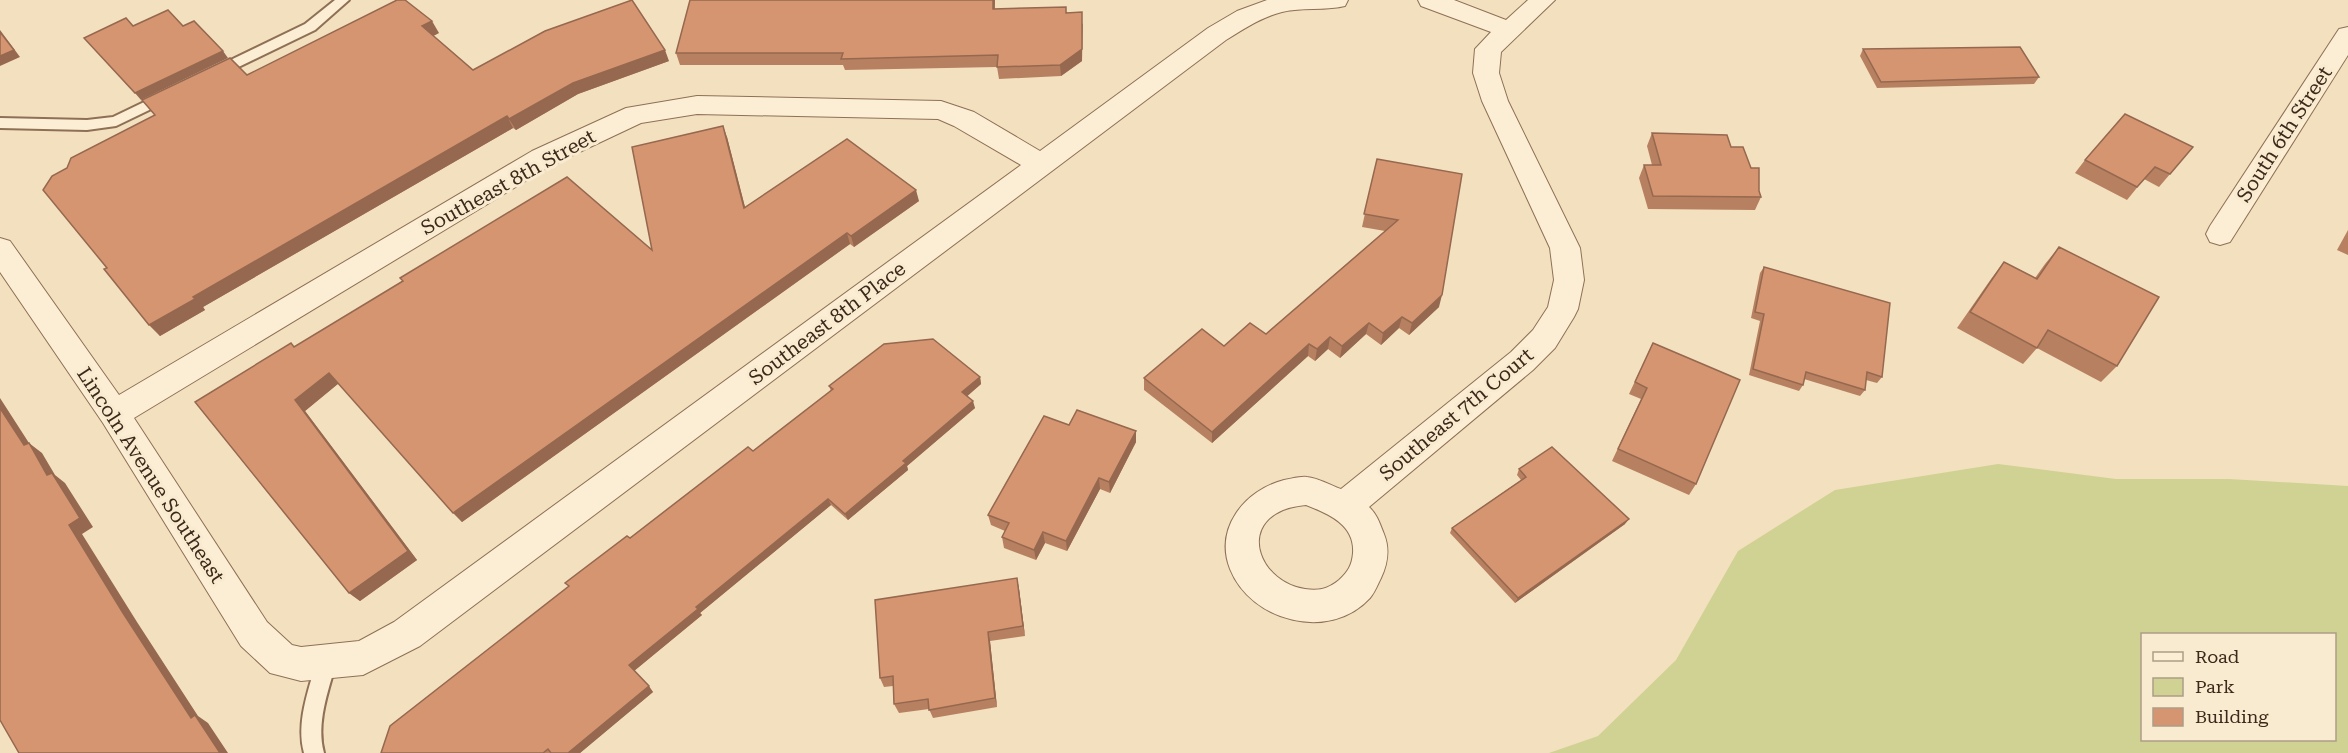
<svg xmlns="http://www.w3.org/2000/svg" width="2348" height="753" font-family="'Roboto Serif',serif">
<rect width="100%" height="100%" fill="#f3e0bf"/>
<path fill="#cfd292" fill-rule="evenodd" d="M1998 464 2116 479H2229L2348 486V753H1549L1598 736 1676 660 1738 551 1835 490ZM2142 634H2334V740H2142Z"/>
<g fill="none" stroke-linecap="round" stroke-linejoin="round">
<defs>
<g id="lane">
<path d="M335 0H349L315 30 222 75 217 77 210 72 212 69 305 24Z"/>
<path d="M167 91 172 93 174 96 172 99 116 126 87 130 0 128V118L87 120 113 117Z"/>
<path d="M326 654 333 657 336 663C328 692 316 723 324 753H304C296 723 308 692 316 663L319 657Z"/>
</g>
<g id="street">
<path d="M1267 0H1348L1345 6C1324 11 1302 7 1282 12 1262 17 1244 29 1226 40L420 646 363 675 301 681 270 673 241 646 103 423 0 272V238L10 241 119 395 532 151 626 108 697 96 941 101 974 112 1040 151 1208 28 1237 11ZM697 114 938 119 954 126 1021 165 394 622 359 641 301 647 292 645 267 622 134 418 552 165 641 123Z"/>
<path d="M1418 0H1454L1506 20 1528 0H1555L1501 52 1499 73 1508 101 1580 248 1584 280 1578 309 1574 317 1555 348 1533 370 1369 507C1377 514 1380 524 1384 534 1390 549 1388 563 1381 578 1378 584 1375 592 1370 598 1330 642 1251 622 1230 569 1214 528 1245 490 1284 480 1291 479 1300 476 1307 477 1318 478 1330 485 1341 489L1511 352 1533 330 1548 307 1554 280 1550 248 1482 101 1473 73 1475 49 1491 32 1421 6ZM1306 505C1329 514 1355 525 1353 553 1352 565 1348 572 1339 580 1328 589 1319 591 1305 589 1262 583 1238 529 1283 510 1290 507 1299 506 1306 505Z"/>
<path d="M2348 27V55L2230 242 2220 245 2210 242 2206 234 2210 226 2339 29Z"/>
</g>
</defs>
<use href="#lane" stroke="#8e7055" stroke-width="4"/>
<use href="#street" stroke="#8e7055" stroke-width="2"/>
<use href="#lane" fill="#fceed4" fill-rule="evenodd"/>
<use href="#street" fill="#fceed4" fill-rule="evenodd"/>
</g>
<g fill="#b78061">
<path d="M713 0H995V9L1066 13 1083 24 1082 61 1061 76 999 79 997 67 845 70 843 65H680L676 53Z"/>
<path d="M439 33 433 36 473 70 669 61 578 94 516 130 513 128 203 307 205 310 160 336 107 268 67 168 155 115 142 100Z"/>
<path d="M1863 49 2039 77 2034 84 1877 88 1860 56Z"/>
<path d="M1652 133 1731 147 1759 191 1761 197 1755 210 1648 209 1639 178 1644 165H1652L1647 146Z"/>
<path d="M727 137 745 207 919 201 854 247 850 244 462 522 339 383 305 411 417 560 360 601 349 593 195 402 652 250Z"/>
<path d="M2193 147 2159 187 2144 179 2127 200 2075 173 2085 160Z"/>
<path d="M1377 159 1439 307 1409 335 1399 328 1381 345 1366 334 1340 358 1328 349 1315 361 1308 356 1212 443 1144 390V378L1224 346 1266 334 1385 231 1362 227Z"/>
<path d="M2348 230V255L2337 250Z"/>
<path d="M2059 247 2117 366 2101 382 2037 348 2023 364 1957 328 1991 279 2004 262 2035 278 2045 264Z"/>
<path d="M1764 267 1882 377 1877 383 1866 380 1865 390 1860 396 1804 379 1803 385 1799 391 1749 375 1760 321 1751 318 1760 273Z"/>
<path d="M1653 343 1696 484 1689 495 1612 461 1641 399 1629 394Z"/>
<path d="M980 377 981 384 967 396 975 408 907 466 908 470 848 520 831 505 700 613 702 615 634 671 653 692 580 753H381L630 538 753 451 831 391 829 386Z"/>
<path d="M1069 425 1136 442 1110 493 1100 489 1067 551 1045 543 1036 560 1004 548 1002 537 1005 531 991 525 988 515Z"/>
<path d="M1519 469 1625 524 1515 603 1450 533 1452 528 1521 480 1517 475Z"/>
<path d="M1017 578 1019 589 1025 636 990 641 997 707 933 718 929 709 899 713 894 704 893 686 884 687 880 678Z"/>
</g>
<g fill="#95684f">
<path d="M993 0H995L994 21 993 9Z"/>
<path d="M1082 12V61L1061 76 1060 65Z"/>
<path d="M432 21 439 33 429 38 422 26Z"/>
<path d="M0 30 20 57 0 66Z"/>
<path d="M665 50 669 61 578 94 516 130 509 119 573 83Z"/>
<path d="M223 51 228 58 141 100 135 93Z"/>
<path d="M507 116 513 128 203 307 205 310 160 336 149 325 193 297Z"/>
<path d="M723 126 727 137 748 219 744 208Z"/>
<path d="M916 190 919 201 854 247 851 236Z"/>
<path d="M847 233 850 244 462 522 453 513Z"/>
<path d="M1442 295 1439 307 1409 335 1412 323Z"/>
<path d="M1402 317 1399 328 1381 345 1383 333Z"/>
<path d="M1369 323 1366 334 1340 358 1342 346Z"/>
<path d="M1330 337 1328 349 1315 361 1317 349Z"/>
<path d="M1309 344 1308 356 1212 443V432Z"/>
<path d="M329 373 339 383 305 411 417 560 360 601 349 593 295 400Z"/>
<path d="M980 377 981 384 964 399 962 392Z"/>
<path d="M0 398 29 443 42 453 55 475 65 483 93 527 82 534 137 622 198 716 208 723 228 753H220L191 718 123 613 69 525 24 445 0 408Z"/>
<path d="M973 401 975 408 907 466 908 470 848 520 845 514 903 461Z"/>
<path d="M1136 431V442L1110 493 1109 482Z"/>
<path d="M1099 478 1100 489 1067 551 1066 541Z"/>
<path d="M828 499 831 505 700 613 702 615 634 671 629 665 696 607Z"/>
<path d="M1629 519 1625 524 1515 603 1518 598Z"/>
<path d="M1043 532 1045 543 1036 560 1034 550Z"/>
<path d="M1017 578 1019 589 1025 636 1023 626Z"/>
<path d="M988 632 990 641 997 707 995 698Z"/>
<path d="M649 686 653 692 580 753H568Z"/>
</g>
<g fill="#d59571" stroke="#95684f" stroke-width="1.5">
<path d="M397 0H405L432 21 422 26 473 70 545 31 632 0 665 50 573 83 509 119 507 116 193 297 195 299 149 325 104 269 107 268 43 190 52 176 67 168 71 158 155 115 142 100 230 58 247 75Z"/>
<path d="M690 0H993V9L1066 7V13L1082 12V49L1060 65 997 67 998 55 841 59 843 53H676Z"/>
<path d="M168 10 183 26 194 21 223 51 135 93 84 38 126 18 133 26Z"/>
<path d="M0 32 14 50 0 56Z"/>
<path d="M2020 47 2039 77 1881 82 1863 49Z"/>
<path d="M2125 114 2193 147 2170 174 2155 167 2137 187 2085 160Z"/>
<path d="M723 126 744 208 847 139 916 190 851 236 847 233 453 513 329 373 295 400 408 551 349 593 195 402 291 343 294 347 403 281 400 278 567 177 652 250 632 147Z"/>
<path d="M1652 133 1727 135 1731 147H1743L1751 168H1759V191L1761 197 1653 196 1644 165H1661Z"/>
<path d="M1377 159 1462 174 1442 295 1412 323 1402 317 1383 333 1369 323 1342 346 1330 337 1317 349 1309 344 1212 432 1144 378 1202 329 1224 346 1250 323 1266 334 1398 220 1364 214Z"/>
<path d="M2059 247 2159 297 2117 366 2048 330 2037 348 1970 312 2004 262 2037 279Z"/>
<path d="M1764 267 1890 303 1882 377 1867 372 1865 390 1806 372 1803 385 1753 369 1764 314 1755 312Z"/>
<path d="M933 339 980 377 962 392 973 401 903 461 906 463 845 514 828 499 696 607 698 609 629 665 649 686 568 753H551L548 749 543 753H381L390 726 569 586 565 583 627 536 630 538 748 447 753 451 833 389 829 386 884 344Z"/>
<path d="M1653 343 1740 380 1696 484 1618 449 1647 388 1635 382Z"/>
<path d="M0 408 24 445 29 443 47 475 52 473 80 518 69 525 123 613 191 718 195 715 220 753H19L0 720Z"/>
<path d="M1077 410 1136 431 1109 482 1099 478 1066 541 1043 532 1034 550 1002 537 1009 523 988 515 1044 416 1069 425Z"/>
<path d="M1552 447 1629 519 1518 598 1452 528 1526 477 1519 469Z"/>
<path d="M1017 578 1023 626 988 632 995 698 929 710 928 699 894 704 893 676 880 678 875 600Z"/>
</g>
<g text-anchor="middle" stroke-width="6" stroke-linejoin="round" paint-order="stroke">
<g font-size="20" fill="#3c291b" stroke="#f9ebd0">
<text transform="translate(2284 134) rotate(-57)" y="7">South 6th Street</text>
<text transform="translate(508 182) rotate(-29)" y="7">Southeast 8th Street</text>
<text transform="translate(827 323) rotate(-37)" y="7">Southeast 8th Place</text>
<text transform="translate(1456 414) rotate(-40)" y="7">Southeast 7th Court</text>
<text transform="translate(151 475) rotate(57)" y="7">Lincoln Avenue Southeast</text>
</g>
</g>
<rect x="2141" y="633" width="195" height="108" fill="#f9ebd0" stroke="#ad9d88" stroke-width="1.5"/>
<rect x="2153" y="652" width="30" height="9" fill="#fceed4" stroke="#ad9d88" stroke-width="1.5"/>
<text x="2195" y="663" font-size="18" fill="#3c291b">Road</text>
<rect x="2153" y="678" width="30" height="18" fill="#cfd292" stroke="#ad9d88" stroke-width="1.5"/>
<text x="2195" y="693" font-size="18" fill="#3c291b">Park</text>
<rect x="2153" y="708" width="30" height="18" fill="#d59571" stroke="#ad9d88" stroke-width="1.5"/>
<text x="2195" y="723" font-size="18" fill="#3c291b">Building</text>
</svg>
